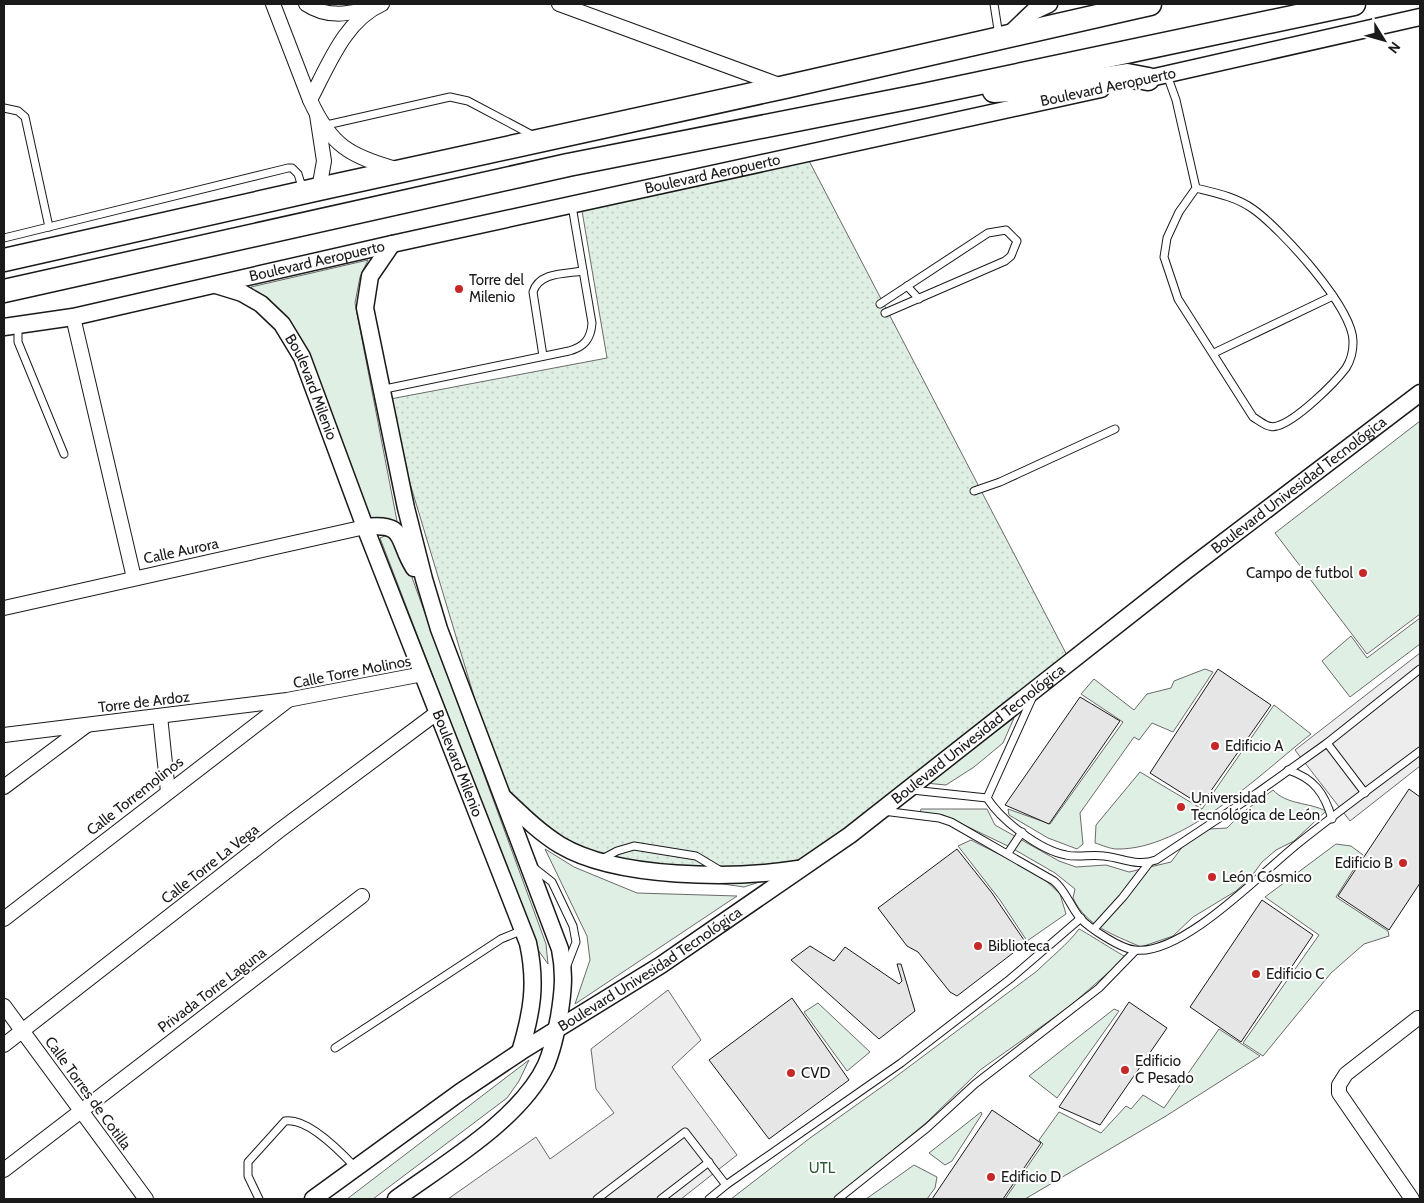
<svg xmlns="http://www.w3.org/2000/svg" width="1424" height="1203" font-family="Cabin,sans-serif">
<defs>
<pattern id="grass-dots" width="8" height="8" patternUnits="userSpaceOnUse" patternTransform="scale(1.25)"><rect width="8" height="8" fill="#e0efe3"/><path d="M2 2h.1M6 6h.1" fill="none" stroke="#c0ccc2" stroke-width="1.8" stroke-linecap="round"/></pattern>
</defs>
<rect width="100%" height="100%" fill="#fff"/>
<path fill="url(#grass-dots)" stroke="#6a6a6a" d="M806 155 1071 663 803 868 744 887 618 869 558 846 506 803 385 400 607 358 581 205Z"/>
<g fill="#e0efe3" stroke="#6a6a6a">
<path d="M368 260 360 277 355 303 397 521 370 519 301 343 251 287Z"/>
<path d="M1420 421V614L1367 654 1275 533Z"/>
<path d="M387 535 399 542 546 944 548 964 538 950 380 538Z"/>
<path d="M1420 618V644L1350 697 1322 661 1351 636 1367 658Z"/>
<path d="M1205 669 1213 672 1173 732 1152 723 1139 740 1134 737 1080 813 1083 844 1077 849 1048 838 1009 815 1008 809 1050 824 1123 722 1081 694 1094 679 1134 710 1147 694 1171 688 1174 681Z"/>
<path d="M1274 705 1311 734C1260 774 1184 850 1117 849 1110 849 1102 845 1095 843L1096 825 1140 772 1202 809Z"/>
<path d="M1014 718 1003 743 974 767 946 785 925 783Z"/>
<path d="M1273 790C1287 805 1308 802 1326 811L1294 841 1276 850 1262 862 1251 877 1236 891 1193 917 1173 936 1141 947C1114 935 1086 926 1073 898L1075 889 1055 873 1010 847 943 815 920 813 921 809H987L995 825 1059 861 1076 867 1106 865 1129 872 1171 862 1189 838 1210 829 1227 828 1242 813Z"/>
<path d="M971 840 1040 875 1060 894 1066 914 1027 941 1000 900 958 846Z"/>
<path d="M1336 844 1351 846 1363 855 1336 897 1388 931 1389 936 1364 944 1331 973 1263 1056 1243 1043 1319 935 1265 897Z"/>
<path d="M545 849 574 867 637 893 737 896 575 1004 590 960 587 936Z"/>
<path d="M1079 929C1082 930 1118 953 1126 957L1069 1007 980 1070 927 1122 834 1199H731L810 1138 890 1081 1037 971C1051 957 1067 945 1079 929Z"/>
<path d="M818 1003 870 1052 847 1071 804 1012Z"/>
<path d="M1114 1009 1119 1011 1057 1098 1029 1076Z"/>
<path d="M1219 1029 1260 1056 1166 1116 1025 1199H1005L1043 1144 1039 1140 1059 1112 1101 1133 1126 1106 1131 1109 1143 1095 1164 1108Z"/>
<path d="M529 1060 519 1081 507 1098 373 1199H347Z"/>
<path d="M981 1112 982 1114 952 1161 945 1165 929 1153Z"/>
<path d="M914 1165 937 1177 935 1188 927 1199H866Z"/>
</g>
<g fill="#ededed" stroke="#6a6a6a">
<path d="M1420 653V766L1350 821 1295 750Z"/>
<path d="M668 990 701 1040 672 1067 737 1155 681 1199H448L536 1137 550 1159 614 1113 596 1089 591 1049Z"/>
</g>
<g fill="#e6e6e6" stroke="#1a1a1a">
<path d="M1218 669 1271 705 1201 805 1150 773Z"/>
<path d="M1080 697 1120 721 1049 824 1005 805Z"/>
<path d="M1409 789 1420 797V883L1389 930 1338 896Z"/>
<path d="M957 849 992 893 1026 943 957 996 950 992 918 952 907 946 878 908Z"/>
<path d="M1262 900 1313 935 1241 1042 1190 1007Z"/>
<path d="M810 946 834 961 845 947 899 984 902 981 897 964H901L915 1011 879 1039 791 960Z"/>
<path d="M792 998 849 1080 769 1139 709 1060Z"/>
<path d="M1129 1002 1167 1028 1100 1125 1059 1107Z"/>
<path d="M992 1110 1041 1143 1003 1199H932Z"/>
</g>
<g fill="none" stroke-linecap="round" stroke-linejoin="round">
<defs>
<g id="service">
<path d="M994 4 999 36"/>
<path d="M1167 75 1176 100 1196 188 1179 212 1167 238 1164 257 1178 299 1253 417C1260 421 1268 429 1277 426 1296 421 1334 384 1346 368 1351 360 1353 351 1353 343 1355 309 1280 228 1253 209 1236 197 1216 193 1196 188"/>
<path d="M4 108 18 111 25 117 49 227"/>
<path d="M322 126 450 97 468 101 534 136"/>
<path d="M4 238 288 168H292L298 174 303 190"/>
<path d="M907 286 919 299"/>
<path d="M880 304 988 233 1006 230 1017 241 1011 256 1005 261 885 313"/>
<path d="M18 326V342L64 454"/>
<path d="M1214 353 1333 296"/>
<path d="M543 356 533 292C539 272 565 274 583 271"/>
<path d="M380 390 569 351C584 347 591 339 592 323L572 206"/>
<path d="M974 491 1000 482 1115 429"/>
<path d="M1033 696 987 798C1001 820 1039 850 1066 855 1078 858 1091 854 1104 856 1123 858 1137 867 1156 860L1257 793 1327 743 1420 669"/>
<path d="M1327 743 1365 793"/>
<path d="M1288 770C1314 778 1325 794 1332 819"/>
<path d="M912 790 987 798"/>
<path d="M883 811 939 818 951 822 1054 881C1066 891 1070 906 1080 918 1089 928 1121 949 1135 950 1183 956 1263 871 1300 842 1339 811 1380 781 1420 751"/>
<path d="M1008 853 1022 832"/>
<path d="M602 859 617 851 634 846 696 856 721 871"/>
<path d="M533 867 552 882 573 926 576 942 566 968"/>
<path d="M1094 929 1123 897 1149 863"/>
<path d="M335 1048 501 939 523 930"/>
<path d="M259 1199 248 1176V1162L285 1121C307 1117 341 1152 355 1167"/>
<path d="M597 1199 685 1132 726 1185"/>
<path d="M661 1199 709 1162"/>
<path d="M709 1199 726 1185 901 1063 1010 979 1081 918"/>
<path d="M838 1199 927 1128 975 1084 1099 988 1135 951"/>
</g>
<g id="minor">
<path d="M273 4 310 100C331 146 350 156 396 169"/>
<path d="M306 4C327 18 346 14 370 9"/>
<path d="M559 4 782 86"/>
<path d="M310 100C328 66 345 20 382 4"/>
<path d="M317 115 324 161 319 189"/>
<path d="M73 317 134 578"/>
<path d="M4 608 365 527"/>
<path d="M160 716 168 792"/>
<path d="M4 735 287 700 423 674"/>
<path d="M4 787 87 725"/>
<path d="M4 919 287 701"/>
<path d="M4 1006 146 1199"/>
<path d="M4 1045 280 830 438 712"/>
<path d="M4 1170 362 896"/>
<path d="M1412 1199 1339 1093V1085L1346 1074 1418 1018"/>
</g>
<g id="tertiary">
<path d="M1009 35 1034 11 1049 4"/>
<path d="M1137 81 1420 17"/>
<path d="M392 244 370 276 365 308 406 508 424 579 439 629 560 949C565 973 563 993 559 1017 556 1033 552 1051 546 1065 520 1120 444 1164 396 1199"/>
<path id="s1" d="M216 285 242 293 261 304 282 324 302 357 365 527 528 943C537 984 532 1012 520 1052"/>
<path id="s2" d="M4 327 73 317 392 244 1101 89"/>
<path d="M365 527C407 522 396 540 414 568"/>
<path d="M505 799C522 815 539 832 560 845 617 879 734 879 798 869"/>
<path id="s3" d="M313 1199 459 1093 520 1052 661 965 850 835 1187 570 1420 393"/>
</g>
<g id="trunk">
<path d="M994 91 1035 89 1127 75 1148 79"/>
<path d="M4 260 319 189 785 87 1150 4"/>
<path d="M4 291 568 165 923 95 1354 4"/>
</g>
</defs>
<use href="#service" stroke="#1a1a1a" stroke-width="9"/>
<use href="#minor" stroke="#1a1a1a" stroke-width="16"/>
<use href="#tertiary" stroke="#1a1a1a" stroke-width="19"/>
<use href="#trunk" stroke="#1a1a1a" stroke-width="25"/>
<use href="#service" stroke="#fff" stroke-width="7"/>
<use href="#minor" stroke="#fff" stroke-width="14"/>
<use href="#tertiary" stroke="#fff" stroke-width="16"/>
<use href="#trunk" stroke="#fff" stroke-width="22"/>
</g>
<g fill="#c62828" stroke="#fff" stroke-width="2">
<circle cx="459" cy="289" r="5"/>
<circle cx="1363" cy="573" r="5"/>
<circle cx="1215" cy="746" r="5"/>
<circle cx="1181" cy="807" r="5"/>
<circle cx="1403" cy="863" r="5"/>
<circle cx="1212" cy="877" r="5"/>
<circle cx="978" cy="946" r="5"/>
<circle cx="1256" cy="974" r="5"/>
<circle cx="1125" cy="1070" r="5"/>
<circle cx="791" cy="1073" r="5"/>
<circle cx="991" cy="1177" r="5"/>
</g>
<g text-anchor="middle" stroke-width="4" stroke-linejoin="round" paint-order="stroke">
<g font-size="15" fill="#1a1a1a" stroke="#fff">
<text transform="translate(1108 87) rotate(-12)" y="5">Boulevard Aeropuerto</text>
<text dy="5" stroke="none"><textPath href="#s2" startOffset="725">Boulevard Aeropuerto</textPath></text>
<text dy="5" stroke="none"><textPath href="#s2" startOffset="320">Boulevard Aeropuerto</textPath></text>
<text dy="5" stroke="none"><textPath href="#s1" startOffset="148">Boulevard Milenio</textPath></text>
<text dy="5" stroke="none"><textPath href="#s3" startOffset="1218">Boulevard Univesidad Tecnológica</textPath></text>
<text transform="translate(181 551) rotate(-12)" y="5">Calle Aurora</text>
<text transform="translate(352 672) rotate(-11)" y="5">Calle Torre Molinos</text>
<text transform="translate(144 702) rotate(-7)" y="5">Torre de Ardoz</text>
<text dy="5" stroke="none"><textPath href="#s3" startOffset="812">Boulevard Univesidad Tecnológica</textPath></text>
<text dy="5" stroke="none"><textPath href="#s1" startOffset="552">Boulevard Milenio</textPath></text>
<text transform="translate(135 796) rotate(-38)" y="5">Calle Torremolinos</text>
<text transform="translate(210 864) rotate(-38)" y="5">Calle Torre La Vega</text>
<text dy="5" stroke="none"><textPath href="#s3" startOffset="408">Boulevard Univesidad Tecnológica</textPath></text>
<text transform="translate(212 990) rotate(-37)" y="5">Privada Torre Laguna</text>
<text transform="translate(88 1093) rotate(54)" y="5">Calle Torres de Cotilla</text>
</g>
<g font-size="15" fill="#1a1a1a" stroke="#fff" text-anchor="start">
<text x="469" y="285">Torre del<tspan x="469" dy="17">Milenio</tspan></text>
<text x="1353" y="578" text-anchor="end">Campo de futbol</text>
<text x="1225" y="751">Edificio A</text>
<text x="1191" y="803">Universidad<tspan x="1191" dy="17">Tecnológica de León</tspan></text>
<text x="1393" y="868" text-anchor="end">Edificio B</text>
<text x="1222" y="882">León Cósmico</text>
<text x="988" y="951">Biblioteca</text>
<text x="1266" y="979">Edificio C</text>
<text x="1135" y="1066">Edificio<tspan x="1135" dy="17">C Pesado</tspan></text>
<text x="801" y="1078">CVD</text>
<text x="1001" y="1182">Edificio D</text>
</g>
<g font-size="15" fill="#2b5a34" stroke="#fff">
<text x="822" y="1173">UTL</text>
</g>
</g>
<rect width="1424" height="1203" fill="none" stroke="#1a1a1a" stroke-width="10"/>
<g transform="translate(1384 40) rotate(127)" stroke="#ffffff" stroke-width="4" paint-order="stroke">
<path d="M0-4L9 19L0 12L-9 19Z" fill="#1a1a1a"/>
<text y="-8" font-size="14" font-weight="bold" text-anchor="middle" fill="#1a1a1a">N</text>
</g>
</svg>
